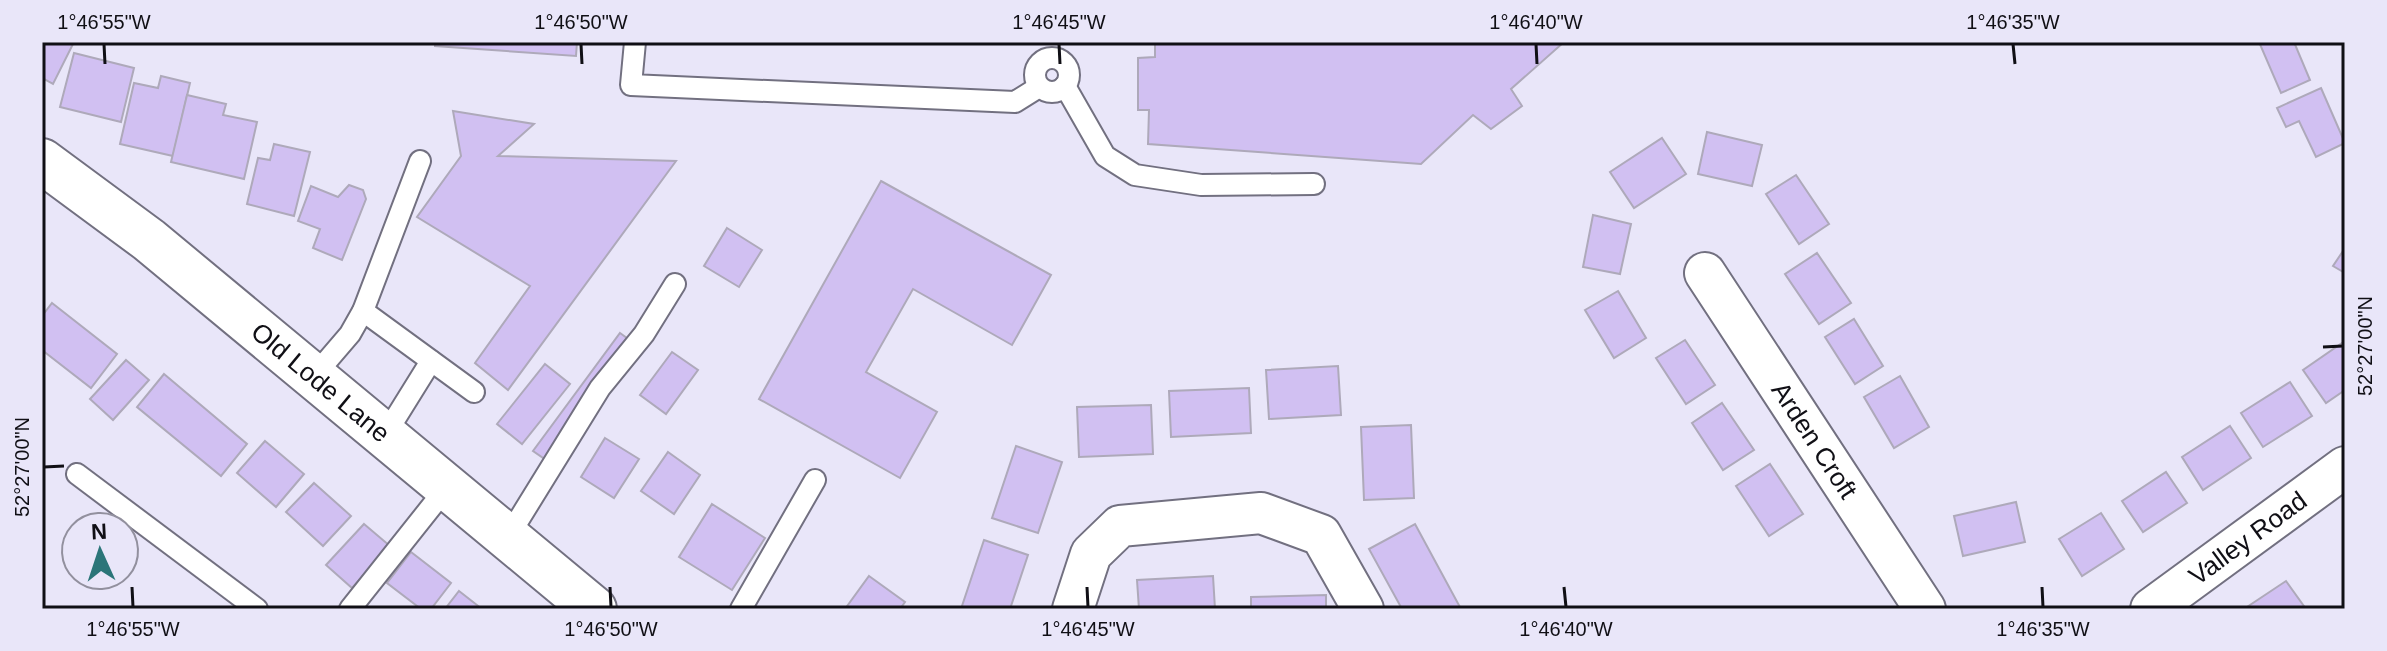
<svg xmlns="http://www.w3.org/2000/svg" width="2387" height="651" font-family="Helvetica,sans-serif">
<rect width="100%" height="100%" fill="#e9e6f9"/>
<g fill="#d1c0f2" stroke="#aea9ba" stroke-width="2">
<path d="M42 42H74L53 84 42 78Z"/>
<path d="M435 42H577L576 56 435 46Z"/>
<path d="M1155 42H1564L1511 89 1522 106 1491 129 1473 115 1421 164 1148 144 1149 110H1138V58L1155 57Z"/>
<path d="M2259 42H2294L2310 80 2281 93Z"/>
<path d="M74 53 134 68 121 122 60 107Z"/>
<path d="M161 76 190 83 173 156 120 144 134 83 158 88Z"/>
<path d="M2321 88 2345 143 2316 157 2299 121 2286 127 2277 108Z"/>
<path d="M187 95 226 104 223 115 257 122 244 179 171 162Z"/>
<path d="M453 111 534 124 498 156 676 161 508 390 475 363 530 286 417 217 461 156Z"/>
<path d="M1707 132 1762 145 1752 186 1698 174Z"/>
<path d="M1662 138 1686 174 1634 208 1610 172Z"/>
<path d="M274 144 310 152 294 216 247 204 258 158 270 160Z"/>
<path d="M1796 175 1829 224 1799 244 1766 194Z"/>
<path d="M881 181 1051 275 1012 345 913 289 866 372 937 412 900 478 759 399Z"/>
<path d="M349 185 363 190 366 199 342 260 313 248 320 229 298 221 311 186 338 197Z"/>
<path d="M1593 215 1631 224 1620 274 1583 267Z"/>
<path d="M727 228 762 250 739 287 704 266Z"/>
<path d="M2345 248V273L2333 266Z"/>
<path d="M1817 253 1851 303 1819 324 1785 274Z"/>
<path d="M1618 291 1646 338 1614 358 1585 310Z"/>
<path d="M52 303 117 354 91 388 42 350V316Z"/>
<path d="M1854 319 1883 366 1855 384 1825 337Z"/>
<path d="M620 333 631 341 549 462 533 451Z"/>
<path d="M1685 340 1715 385 1686 404 1656 358Z"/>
<path d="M2345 341V390L2326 403 2303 370Z"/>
<path d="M672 352 698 370 666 414 640 395Z"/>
<path d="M126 360 149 380 113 420 90 399Z"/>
<path d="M545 364 570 384 522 444 497 424Z"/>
<path d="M1338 366 1341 415 1269 419 1266 370Z"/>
<path d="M164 374 247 444 221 476 137 407Z"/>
<path d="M1900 376 1929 427 1894 448 1864 397Z"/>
<path d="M2290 382 2312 416 2263 447 2241 413Z"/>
<path d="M1249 388 1251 433 1171 437 1169 391Z"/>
<path d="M1722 403 1754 450 1723 470 1692 423Z"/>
<path d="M1151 405 1153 454 1079 457 1077 407Z"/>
<path d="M1411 425 1414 498 1364 500 1361 427Z"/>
<path d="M2230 426 2251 458 2203 490 2182 457Z"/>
<path d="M605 438 639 459 614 498 581 477Z"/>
<path d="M265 441 304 474 276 507 237 473Z"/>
<path d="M1016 446 1062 462 1038 533 992 518Z"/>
<path d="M668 452 700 475 674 514 641 491Z"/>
<path d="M1770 464 1803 514 1769 536 1736 486Z"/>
<path d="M2166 472 2187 503 2143 532 2122 501Z"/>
<path d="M314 483 351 516 323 546 286 512Z"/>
<path d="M2016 502 2025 542 1963 556 1954 516Z"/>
<path d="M712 504 765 538 732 590 679 557Z"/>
<path d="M2101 513 2124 549 2082 576 2059 539Z"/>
<path d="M364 524 390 546 352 588 326 565Z"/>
<path d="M1415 524 1461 609H1402L1369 549Z"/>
<path d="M984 540 1028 555 1010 609H961Z"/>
<path d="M411 552 451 583 431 609H421L387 583Z"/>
<path d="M869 576 905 602 900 609H845Z"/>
<path d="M1213 576 1215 609H1139L1137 580Z"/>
<path d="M2286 581 2306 609H2244Z"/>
<path d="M459 591 482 609H445Z"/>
<path d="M1326 595V609H1251V597Z"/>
</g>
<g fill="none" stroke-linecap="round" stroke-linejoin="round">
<defs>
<g id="service">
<path d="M635 42 631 85 1015 102 1039 87"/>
<circle cx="1052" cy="75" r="17"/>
<path d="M1065 86 1105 156 1135 175 1201 185 1314 184"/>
<path d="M363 311 474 392"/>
<path d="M314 376 350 334 363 311 420 161"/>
<path d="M385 435 431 361"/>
<path d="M77 474 257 609"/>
<path d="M508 537 600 388 644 334 675 284"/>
<path d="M350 609 447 487"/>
<path d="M741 609 815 480"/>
</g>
<g id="minor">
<path id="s1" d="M1705 273 1925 609"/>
<path d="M1073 609 1091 554 1120 526 1261 513 1321 535 1363 609"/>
<path id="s2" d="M2151 609 2345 467"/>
</g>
<g id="tertiary">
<path id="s3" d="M42 161 149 240 594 609"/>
</g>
</defs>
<use href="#service" stroke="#727080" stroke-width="24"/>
<use href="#minor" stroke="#727080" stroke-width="44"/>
<use href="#tertiary" stroke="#727080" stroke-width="48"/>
<use href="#service" stroke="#fff" stroke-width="20"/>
<use href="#minor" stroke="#fff" stroke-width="40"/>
<use href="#tertiary" stroke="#fff" stroke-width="44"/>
</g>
<path fill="none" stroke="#100f15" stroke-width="3" d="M104 44 105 64M581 44 582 64M1059 44 1060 64M1536 44 1537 64M2013 44 2015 64M2323 347 2343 346M44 467 64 466M132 587 133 607M610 587 611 607M1087 587 1088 607M1564 587 1566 607M2042 587 2043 607"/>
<g text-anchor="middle" stroke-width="6" stroke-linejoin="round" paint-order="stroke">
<g font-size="26" fill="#100f15" stroke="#e9e6f9">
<text dy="9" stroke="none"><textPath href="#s3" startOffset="356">Old Lode Lane</textPath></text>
<text dy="9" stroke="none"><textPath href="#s1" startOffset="200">Arden Croft</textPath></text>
<text dy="9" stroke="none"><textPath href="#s2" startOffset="120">Valley Road</textPath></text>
</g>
</g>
<rect width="2387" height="651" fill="none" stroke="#e9e6f9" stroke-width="88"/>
<g transform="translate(100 551) rotate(357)"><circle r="38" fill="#e9e6f9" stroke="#92909e" stroke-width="2"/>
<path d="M0-6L14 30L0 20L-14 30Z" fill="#2b7579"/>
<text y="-12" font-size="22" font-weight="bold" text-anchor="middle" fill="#100f15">N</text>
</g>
<rect x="44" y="44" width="2299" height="563" fill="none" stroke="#100f15" stroke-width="3"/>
<g font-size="20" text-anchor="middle" fill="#100f15">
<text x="104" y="29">1°46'55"W</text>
<text x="581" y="29">1°46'50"W</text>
<text x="1059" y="29">1°46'45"W</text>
<text x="1536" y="29">1°46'40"W</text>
<text x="2013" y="29">1°46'35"W</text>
<text transform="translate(2365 346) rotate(-90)" y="7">52°27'00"N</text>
<text transform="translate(22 467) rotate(-90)" y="7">52°27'00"N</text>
<text x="133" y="636">1°46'55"W</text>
<text x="611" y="636">1°46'50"W</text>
<text x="1088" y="636">1°46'45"W</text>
<text x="1566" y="636">1°46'40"W</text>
<text x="2043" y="636">1°46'35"W</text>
</g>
</svg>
